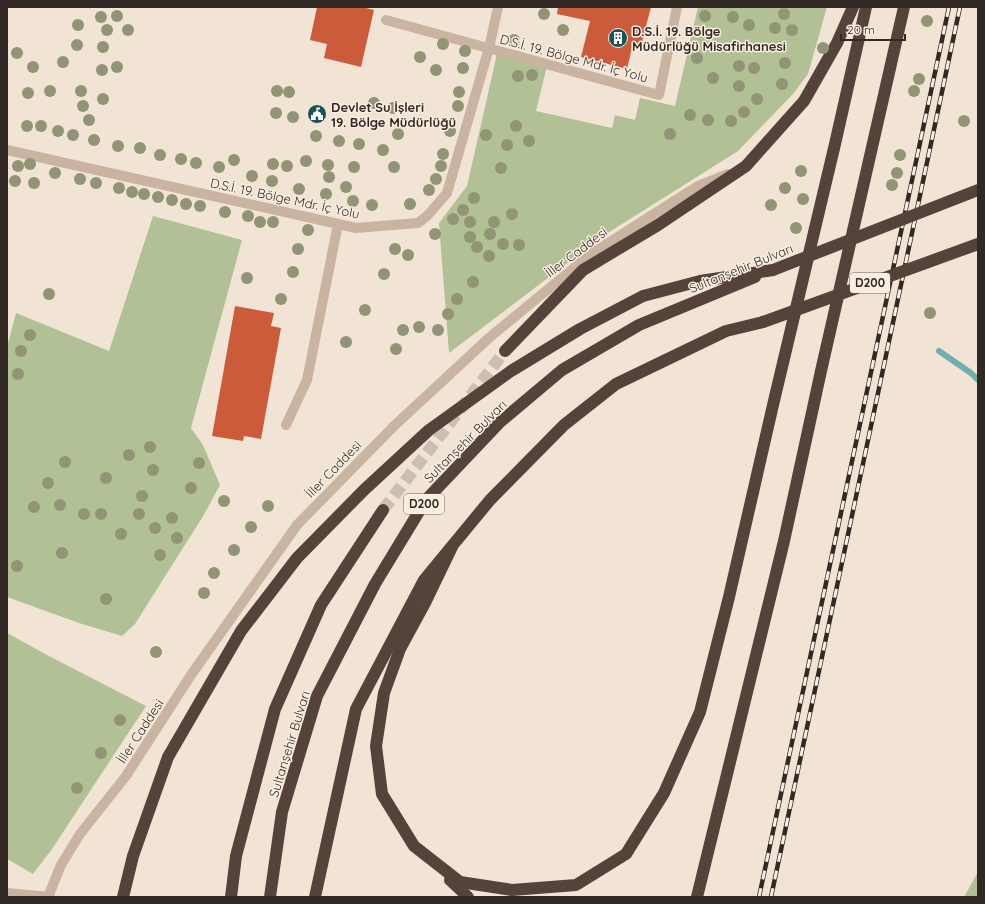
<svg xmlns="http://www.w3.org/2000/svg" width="985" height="904" font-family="Quicksand,sans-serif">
<rect width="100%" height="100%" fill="#f1e4d5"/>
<g fill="#b2c095">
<path d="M698 7H827L808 74 793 94 738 151 603 236 449 353 439 223 467 186 497 54 547 66 536 111 612 128 615 115 635 120 640 98 675 106Z"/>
<path d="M153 216 242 240 191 428 203 445 220 485 202 518 169 570 135 624 122 636 79 623 7 597V347L16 313 109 351Z"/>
<path d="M7 633 47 655 146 706 52 849 33 874 9 860H7Z"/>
<path d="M978 872V897H964Z"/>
</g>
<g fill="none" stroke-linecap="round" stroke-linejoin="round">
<path stroke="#74adaf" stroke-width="6" d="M939 351 971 373 978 380"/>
</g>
<g fill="#cb5b3a">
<path d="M317 7H362L374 10 361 67 324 58 327 44 310 40Z"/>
<path d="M558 7H651L640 50 632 48 627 69 581 57 590 21 557 14Z"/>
<path d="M235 306 274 313 271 326 281 328 261 439 244 436 243 441 212 436Z"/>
</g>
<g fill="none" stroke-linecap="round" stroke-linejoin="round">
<path stroke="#cbbfb2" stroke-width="12" stroke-dasharray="12 6" stroke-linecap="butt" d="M383 510 505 351"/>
<g stroke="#c9b3a1" stroke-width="10">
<path d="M386 20 659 95 677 7"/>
<path d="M7 150 356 228 418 223 427 216 447 193 489 48 498 7"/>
<path d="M286 425 307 380 338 224"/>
<path d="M7 893 50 897"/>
<path d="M48 897 61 865 80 834 126 776 191 675 297 525 394 426 490 337 591 254 698 186 728 174"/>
</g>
<g stroke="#55433b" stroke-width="12">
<path d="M505 351 583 270 658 225 746 166 804 101 837 43 853 7"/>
<path d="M452 547 425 603 400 649 384 693 376 746 382 794 414 846 460 882 512 890 576 885 626 854 664 793 700 712 729 597 773 405 835 144 866 7"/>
<path d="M450 880 468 897"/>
<path d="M123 897 133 856 168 757 241 631 297 558 364 490 429 430 511 371 580 329 643 296 700 281 773 270"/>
<path d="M231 897 236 856 275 709 321 605 383 510"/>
<path d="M270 897 282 812 317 696 375 584 426 500 499 423 562 370 639 325 755 277"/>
<path d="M315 897 356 709 424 580 490 500 564 425 616 384 726 331 763 322"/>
<path d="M697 897 784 541 821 371 904 7"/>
</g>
<defs>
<g id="rail">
<path d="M759 897 949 7"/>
<path d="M771 897 960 7"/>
</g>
</defs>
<use href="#rail" stroke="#332924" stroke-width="4.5"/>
<use href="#rail" stroke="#f9eee1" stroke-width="3" stroke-dasharray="9" stroke-linecap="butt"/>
<g stroke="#55433b" stroke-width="12">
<path d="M773 270 978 190"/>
<path d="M763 322 978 244"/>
</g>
</g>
<g fill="#919475">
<circle cx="544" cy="14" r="6"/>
<circle cx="784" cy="14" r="6"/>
<circle cx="117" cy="16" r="6"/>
<circle cx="705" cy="16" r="6"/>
<circle cx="101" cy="17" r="6"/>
<circle cx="733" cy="17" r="6"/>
<circle cx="927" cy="21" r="6"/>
<circle cx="78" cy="25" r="6"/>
<circle cx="749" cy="25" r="6"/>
<circle cx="775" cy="28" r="6"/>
<circle cx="107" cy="30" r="6"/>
<circle cx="128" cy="30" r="6"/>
<circle cx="563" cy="30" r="6"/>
<circle cx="792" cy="30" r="6"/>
<circle cx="514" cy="40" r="6"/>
<circle cx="443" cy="44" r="6"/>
<circle cx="77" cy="45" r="6"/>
<circle cx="103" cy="47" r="6"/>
<circle cx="823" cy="48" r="6"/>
<circle cx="465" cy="51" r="6"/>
<circle cx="17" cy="53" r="6"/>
<circle cx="420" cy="57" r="6"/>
<circle cx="697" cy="58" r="6"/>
<circle cx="63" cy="62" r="6"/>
<circle cx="785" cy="63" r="6"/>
<circle cx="739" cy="66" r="6"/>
<circle cx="33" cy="67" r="6"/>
<circle cx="117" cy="67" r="6"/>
<circle cx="463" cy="68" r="6"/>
<circle cx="754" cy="68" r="6"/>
<circle cx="102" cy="70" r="6"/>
<circle cx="436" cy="70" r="6"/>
<circle cx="532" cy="75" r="6"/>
<circle cx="518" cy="76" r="6"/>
<circle cx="713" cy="78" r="6"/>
<circle cx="919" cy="79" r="6"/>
<circle cx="782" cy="84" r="6"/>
<circle cx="739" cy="86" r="6"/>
<circle cx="50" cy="91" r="6"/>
<circle cx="81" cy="91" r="6"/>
<circle cx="277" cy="91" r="6"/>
<circle cx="914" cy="91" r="6"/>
<circle cx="289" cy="92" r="6"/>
<circle cx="459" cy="92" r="6"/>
<circle cx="28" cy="93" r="6"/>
<circle cx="103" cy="99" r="6"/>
<circle cx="757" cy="99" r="6"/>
<circle cx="374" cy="103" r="6"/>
<circle cx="83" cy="106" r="6"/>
<circle cx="458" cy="106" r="6"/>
<circle cx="393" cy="108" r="6"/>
<circle cx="744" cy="112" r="6"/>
<circle cx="276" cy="113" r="6"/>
<circle cx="690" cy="115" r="6"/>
<circle cx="293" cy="117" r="6"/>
<circle cx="89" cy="120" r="6"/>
<circle cx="708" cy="120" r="6"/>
<circle cx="731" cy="121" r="6"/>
<circle cx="964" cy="121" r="6"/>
<circle cx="27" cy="126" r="6"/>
<circle cx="41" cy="126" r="6"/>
<circle cx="516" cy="126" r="6"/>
<circle cx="58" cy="131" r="6"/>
<circle cx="450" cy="131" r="6"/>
<circle cx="398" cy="134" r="6"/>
<circle cx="670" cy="134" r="6"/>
<circle cx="73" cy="135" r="6"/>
<circle cx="486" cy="135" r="6"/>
<circle cx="316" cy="136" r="6"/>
<circle cx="94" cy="140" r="6"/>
<circle cx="339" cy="141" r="6"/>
<circle cx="529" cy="141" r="6"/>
<circle cx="359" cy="144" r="6"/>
<circle cx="507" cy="145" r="6"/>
<circle cx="118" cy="146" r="6"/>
<circle cx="140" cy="148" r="6"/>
<circle cx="383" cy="150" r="6"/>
<circle cx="443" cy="154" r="6"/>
<circle cx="160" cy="155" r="6"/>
<circle cx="900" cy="155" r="6"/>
<circle cx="181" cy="159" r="6"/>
<circle cx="234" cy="160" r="6"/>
<circle cx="306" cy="161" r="6"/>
<circle cx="196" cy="163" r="6"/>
<circle cx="30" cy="164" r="6"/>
<circle cx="273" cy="164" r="6"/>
<circle cx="328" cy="165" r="6"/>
<circle cx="18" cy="166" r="6"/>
<circle cx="287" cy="166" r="6"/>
<circle cx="441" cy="166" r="6"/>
<circle cx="219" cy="167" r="6"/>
<circle cx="354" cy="167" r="6"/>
<circle cx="394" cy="167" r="6"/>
<circle cx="501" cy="168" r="6"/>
<circle cx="801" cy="171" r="6"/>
<circle cx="55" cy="173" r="6"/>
<circle cx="897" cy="173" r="6"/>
<circle cx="252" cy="176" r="6"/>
<circle cx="329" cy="177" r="6"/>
<circle cx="80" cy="179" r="6"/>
<circle cx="436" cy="179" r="6"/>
<circle cx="15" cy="181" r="6"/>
<circle cx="272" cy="181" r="6"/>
<circle cx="34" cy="183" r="6"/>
<circle cx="96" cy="183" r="6"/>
<circle cx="892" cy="185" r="6"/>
<circle cx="346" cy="187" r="6"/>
<circle cx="119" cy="188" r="6"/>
<circle cx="785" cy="188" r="6"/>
<circle cx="299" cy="189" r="6"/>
<circle cx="429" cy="190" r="6"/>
<circle cx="132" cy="192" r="6"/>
<circle cx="144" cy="194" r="6"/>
<circle cx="326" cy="194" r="6"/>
<circle cx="158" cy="197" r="6"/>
<circle cx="474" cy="198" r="6"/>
<circle cx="803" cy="199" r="6"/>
<circle cx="172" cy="200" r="6"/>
<circle cx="353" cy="201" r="6"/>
<circle cx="186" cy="204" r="6"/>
<circle cx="410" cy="204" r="6"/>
<circle cx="372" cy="205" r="6"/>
<circle cx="771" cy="205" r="6"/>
<circle cx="200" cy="206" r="6"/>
<circle cx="463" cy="210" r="6"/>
<circle cx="225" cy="212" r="6"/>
<circle cx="512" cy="214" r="6"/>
<circle cx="248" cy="216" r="6"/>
<circle cx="453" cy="219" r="6"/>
<circle cx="260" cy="222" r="6"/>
<circle cx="273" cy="222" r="6"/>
<circle cx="470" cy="222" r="6"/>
<circle cx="494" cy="222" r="6"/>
<circle cx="796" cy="228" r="6"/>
<circle cx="308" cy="230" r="6"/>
<circle cx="435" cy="234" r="6"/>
<circle cx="490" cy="234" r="6"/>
<circle cx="470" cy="237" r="6"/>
<circle cx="503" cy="244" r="6"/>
<circle cx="519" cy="245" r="6"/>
<circle cx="477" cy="247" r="6"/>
<circle cx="298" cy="249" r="6"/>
<circle cx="395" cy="249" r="6"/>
<circle cx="408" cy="255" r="6"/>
<circle cx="489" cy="256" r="6"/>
<circle cx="293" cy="272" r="6"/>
<circle cx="384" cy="274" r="6"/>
<circle cx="247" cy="278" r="6"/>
<circle cx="473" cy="282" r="6"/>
<circle cx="49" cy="294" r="6"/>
<circle cx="281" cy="299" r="6"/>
<circle cx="457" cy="299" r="6"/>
<circle cx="365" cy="310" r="6"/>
<circle cx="930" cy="313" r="6"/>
<circle cx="448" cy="314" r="6"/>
<circle cx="419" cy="327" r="6"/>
<circle cx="403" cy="330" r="6"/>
<circle cx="438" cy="330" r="6"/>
<circle cx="30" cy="335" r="6"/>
<circle cx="346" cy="342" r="6"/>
<circle cx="396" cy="349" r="6"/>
<circle cx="21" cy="351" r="6"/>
<circle cx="18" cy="374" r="6"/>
<circle cx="150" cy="447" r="6"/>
<circle cx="129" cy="455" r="6"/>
<circle cx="65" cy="462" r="6"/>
<circle cx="199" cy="463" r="6"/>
<circle cx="153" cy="470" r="6"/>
<circle cx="106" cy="478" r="6"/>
<circle cx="48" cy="483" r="6"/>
<circle cx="191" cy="488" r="6"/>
<circle cx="142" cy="496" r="6"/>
<circle cx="224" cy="501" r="6"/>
<circle cx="60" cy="505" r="6"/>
<circle cx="268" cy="506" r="6"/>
<circle cx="34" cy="507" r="6"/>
<circle cx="84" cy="514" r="6"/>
<circle cx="101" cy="514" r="6"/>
<circle cx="139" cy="514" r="6"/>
<circle cx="172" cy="518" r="6"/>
<circle cx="251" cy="527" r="6"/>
<circle cx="155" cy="528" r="6"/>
<circle cx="121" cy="534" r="6"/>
<circle cx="177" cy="538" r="6"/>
<circle cx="234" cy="550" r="6"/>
<circle cx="62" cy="553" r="6"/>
<circle cx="160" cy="555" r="6"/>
<circle cx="17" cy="566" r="6"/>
<circle cx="214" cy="573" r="6"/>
<circle cx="204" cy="593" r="6"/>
<circle cx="106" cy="599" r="6"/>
<circle cx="156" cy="652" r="6"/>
<circle cx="120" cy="720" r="6"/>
<circle cx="101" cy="753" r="6"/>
<circle cx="77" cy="788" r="6"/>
</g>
<defs>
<symbol id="building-disc" viewBox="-11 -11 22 22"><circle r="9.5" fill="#195356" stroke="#f9eee1"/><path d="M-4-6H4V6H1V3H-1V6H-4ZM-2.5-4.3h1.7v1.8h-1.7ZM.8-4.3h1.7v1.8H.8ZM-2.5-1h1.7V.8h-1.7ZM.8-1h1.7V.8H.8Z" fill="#fff"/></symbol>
<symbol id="civic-disc" viewBox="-11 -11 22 22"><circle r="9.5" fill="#195356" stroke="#f9eee1"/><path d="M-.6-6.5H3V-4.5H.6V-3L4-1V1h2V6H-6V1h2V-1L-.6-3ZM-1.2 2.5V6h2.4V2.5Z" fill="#fff"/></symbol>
</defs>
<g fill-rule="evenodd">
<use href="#building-disc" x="607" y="27" width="22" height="22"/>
<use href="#civic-disc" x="306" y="103" width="22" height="22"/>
</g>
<g text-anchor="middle" stroke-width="3" stroke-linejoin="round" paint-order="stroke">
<g fill="#f9eee1" stroke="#6e645d" stroke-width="1">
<rect x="850" y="273" width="40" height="20" rx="3"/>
<rect x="404" y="494" width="40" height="20" rx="3"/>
</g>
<g font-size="12" font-weight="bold" fill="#332924">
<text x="870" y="287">D200</text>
<text x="424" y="508">D200</text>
</g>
<g font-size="13" font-weight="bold" fill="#332924" stroke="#f9eee1" text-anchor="start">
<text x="632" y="36">D.S.İ. 19. Bölge<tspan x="632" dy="15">Müdürlüğü Misafirhanesi</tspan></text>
<text x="331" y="112">Devlet Su İşleri<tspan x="331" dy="15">19. Bölge Müdürlüğü</tspan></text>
</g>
<g font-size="13" fill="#332924" stroke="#f9eee1">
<text transform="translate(574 58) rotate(15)" y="5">D.S.İ. 19. Bölge Mdr. İç Yolu</text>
<text transform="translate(285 198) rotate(12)" y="5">D.S.İ. 19. Bölge Mdr. İç Yolu</text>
<text transform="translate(576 252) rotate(-37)" y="5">İller Caddesi</text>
<text transform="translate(741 268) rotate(-22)" y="5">Sultanşehir Bulvarı</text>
<text transform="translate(465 441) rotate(-45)" y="5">Sultanşehir Bulvarı</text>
<text transform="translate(333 469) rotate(-46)" y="5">İller Caddesi</text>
<text transform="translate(140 731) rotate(-57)" y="5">İller Caddesi</text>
<text transform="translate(289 744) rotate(-73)" y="5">Sultanşehir Bulvarı</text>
</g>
</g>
<rect width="985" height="904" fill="none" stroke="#332924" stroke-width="16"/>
<path d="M841 34v6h64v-6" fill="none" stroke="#332924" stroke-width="2"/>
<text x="847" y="34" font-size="12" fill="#332924" stroke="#f9eee1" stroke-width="3" paint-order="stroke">20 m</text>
</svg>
